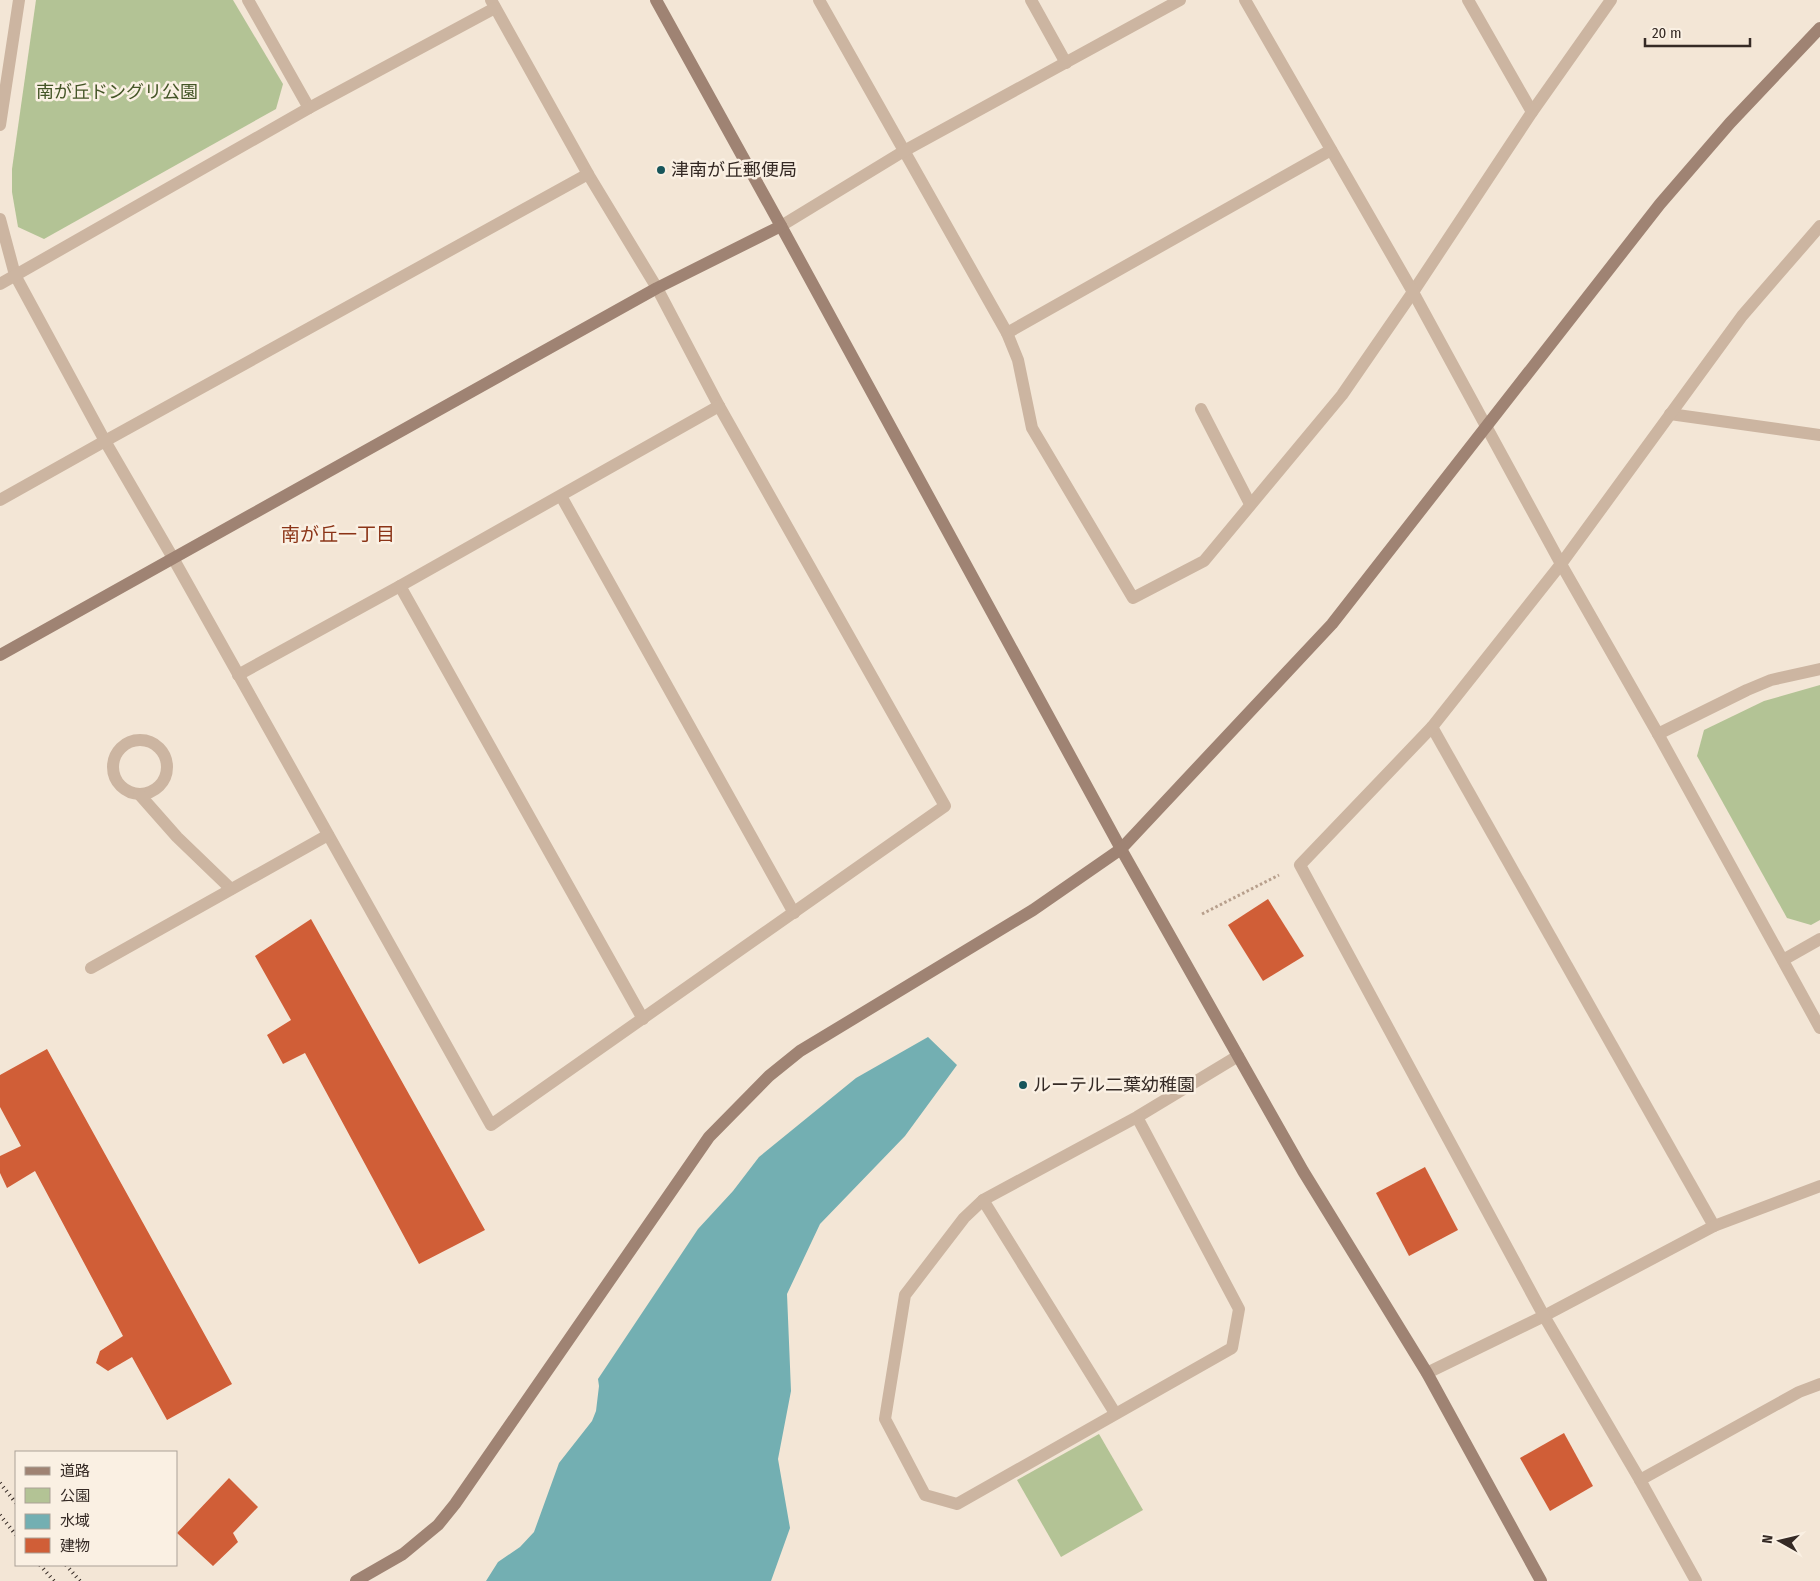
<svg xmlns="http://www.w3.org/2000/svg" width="1820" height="1581" font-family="'Fira Sans Condensed','Noto Sans JP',sans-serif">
<rect width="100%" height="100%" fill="#f3e6d6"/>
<g fill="#b3c395">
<path d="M36 0H233L283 84 276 109 44 239 18 227 12 192V169Z"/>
<path d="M1820 685V920L1811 925 1787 918 1697 756 1704 730 1764 701Z"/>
<path d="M1099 1434 1143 1510 1061 1557 1017 1480Z"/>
</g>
<path fill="#73afb2" d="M928 1037 957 1065 905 1136 820 1224 787 1294 791 1391 778 1459 790 1528 771 1581H486L498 1562 520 1547 534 1532 559 1463 592 1421 596 1411 599 1386 598 1379 698 1229 733 1191 759 1157 856 1078Z"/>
<g fill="#d05e37">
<path d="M1268 899 1304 956 1263 981 1228 925Z"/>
<path d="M311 919 485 1230 419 1264 305 1053 283 1064 267 1035 291 1020 255 956Z"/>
<path d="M47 1049 232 1384 167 1420 132 1357 108 1371 96 1363 100 1351 123 1336 35 1171 7 1188 0 1173V1156L21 1146 0 1107V1075Z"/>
<path d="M1425 1167 1458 1230 1409 1256 1376 1193Z"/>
<path d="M1564 1433 1593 1486 1550 1511 1520 1458Z"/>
<path d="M229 1478 258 1507 233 1533 238 1542 213 1566 177 1533Z"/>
</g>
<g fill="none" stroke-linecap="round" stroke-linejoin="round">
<path stroke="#b79f8c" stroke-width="3" stroke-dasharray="2.5 2.5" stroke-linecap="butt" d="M1202 914 1279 875"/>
<g stroke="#ccb5a1" stroke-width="12">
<path d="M248 0 309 108"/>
<path d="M819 0 1007 333 1018 360 1032 428 1133 598 1204 561 1342 395 1413 292 1532 112 1611 0"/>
<path d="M1031 0 1066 63"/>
<path d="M1245 0 1413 292 1561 564 1658 734 1820 1028"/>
<path d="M1468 0 1532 112"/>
<path d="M0 125 19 0"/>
<path d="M0 219 15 275 105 441 173 558 491 1125 945 806 719 406 657 288 588 174 491 0"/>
<path d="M781 226 904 151 1180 0"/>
<path d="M0 284 309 108 495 8"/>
<path d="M1007 333 1331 150"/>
<path d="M1201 409 1250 504"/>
<path d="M1670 414 1820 435"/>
<path d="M561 496 794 913"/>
<path d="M0 500 105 441 588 174"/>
<path d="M400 586 643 1019"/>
<path d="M238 675 400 586 719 406"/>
<path d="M1432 727 1714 1226"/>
<path d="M1658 734 1747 690 1771 680 1820 669"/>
<circle cx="140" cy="767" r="27"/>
<path d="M139 794 177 837 231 889"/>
<path d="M1783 960 1820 939"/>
<path d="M91 968 328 835"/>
<path d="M1137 1117 1239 1309 1232 1348 957 1504 925 1495 885 1419 905 1295 964 1218 983 1200 1137 1117 1238 1056"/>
<path d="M983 1200 1115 1413"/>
<path d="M1427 1373 1544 1316 1714 1226 1820 1186"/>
<path d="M1640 1480 1799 1392 1820 1384"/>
<path d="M1696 1581 1640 1480 1544 1316 1300 865 1432 727 1561 564 1742 316 1820 226"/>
</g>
<g stroke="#9f8373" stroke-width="12">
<path d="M656 0 781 226 1121 849 1303 1171 1427 1373 1541 1581"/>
<path d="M0 655 657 288 781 226"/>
<path d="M356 1581 403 1554 438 1525 455 1504 709 1137 769 1076 800 1051 1033 910 1121 849 1332 624 1660 204 1730 123 1820 28"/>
</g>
<g stroke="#352a25" stroke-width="4" stroke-dasharray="1 4" stroke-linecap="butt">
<path d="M0 1483 16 1503"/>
<path d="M0 1515 16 1535"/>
<path d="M40 1565 54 1581"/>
<path d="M66 1565 80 1581"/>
</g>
</g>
<g fill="#17555a" stroke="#faf0e3" stroke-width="2">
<circle cx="661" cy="170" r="5"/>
<circle cx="1023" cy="1085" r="5"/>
</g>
<g text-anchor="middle" stroke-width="5" stroke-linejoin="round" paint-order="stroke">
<g font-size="18" fill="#445527" stroke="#faf0e3">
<text x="117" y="98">南が丘ドングリ公園</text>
</g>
<g font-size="18" fill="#352a25" stroke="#faf0e3" text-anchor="start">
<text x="671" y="176">津南が丘郵便局</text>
<text x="1033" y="1091">ルーテル二葉幼稚園</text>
</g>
<g font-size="19" fill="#8b3417" stroke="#faf0e3">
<text x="338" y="541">南が丘一丁目</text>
</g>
</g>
<rect x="15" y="1451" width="162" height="115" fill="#faf0e3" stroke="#aba197"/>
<rect x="25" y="1467" width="25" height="8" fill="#9f8373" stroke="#aba197"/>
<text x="60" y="1476" font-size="15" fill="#352a25">道路</text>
<rect x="25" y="1488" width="25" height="15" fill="#b3c395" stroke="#aba197"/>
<text x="60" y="1501" font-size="15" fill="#352a25">公園</text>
<rect x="25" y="1514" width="25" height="15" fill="#73afb2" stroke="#aba197"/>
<text x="60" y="1526" font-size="15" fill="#352a25">水域</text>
<rect x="25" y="1538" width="25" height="15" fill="#d05e37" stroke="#aba197"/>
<text x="60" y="1551" font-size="15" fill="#352a25">建物</text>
<g transform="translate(1780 1541) rotate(278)" stroke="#faf0e3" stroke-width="4" paint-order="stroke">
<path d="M0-4L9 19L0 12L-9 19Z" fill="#352a25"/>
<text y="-8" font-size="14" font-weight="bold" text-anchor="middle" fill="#352a25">N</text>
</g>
<path d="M1645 38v8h105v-8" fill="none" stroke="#352a25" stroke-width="2.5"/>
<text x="1652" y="38" font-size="15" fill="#352a25" stroke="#faf0e3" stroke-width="4" paint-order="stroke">20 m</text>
</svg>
